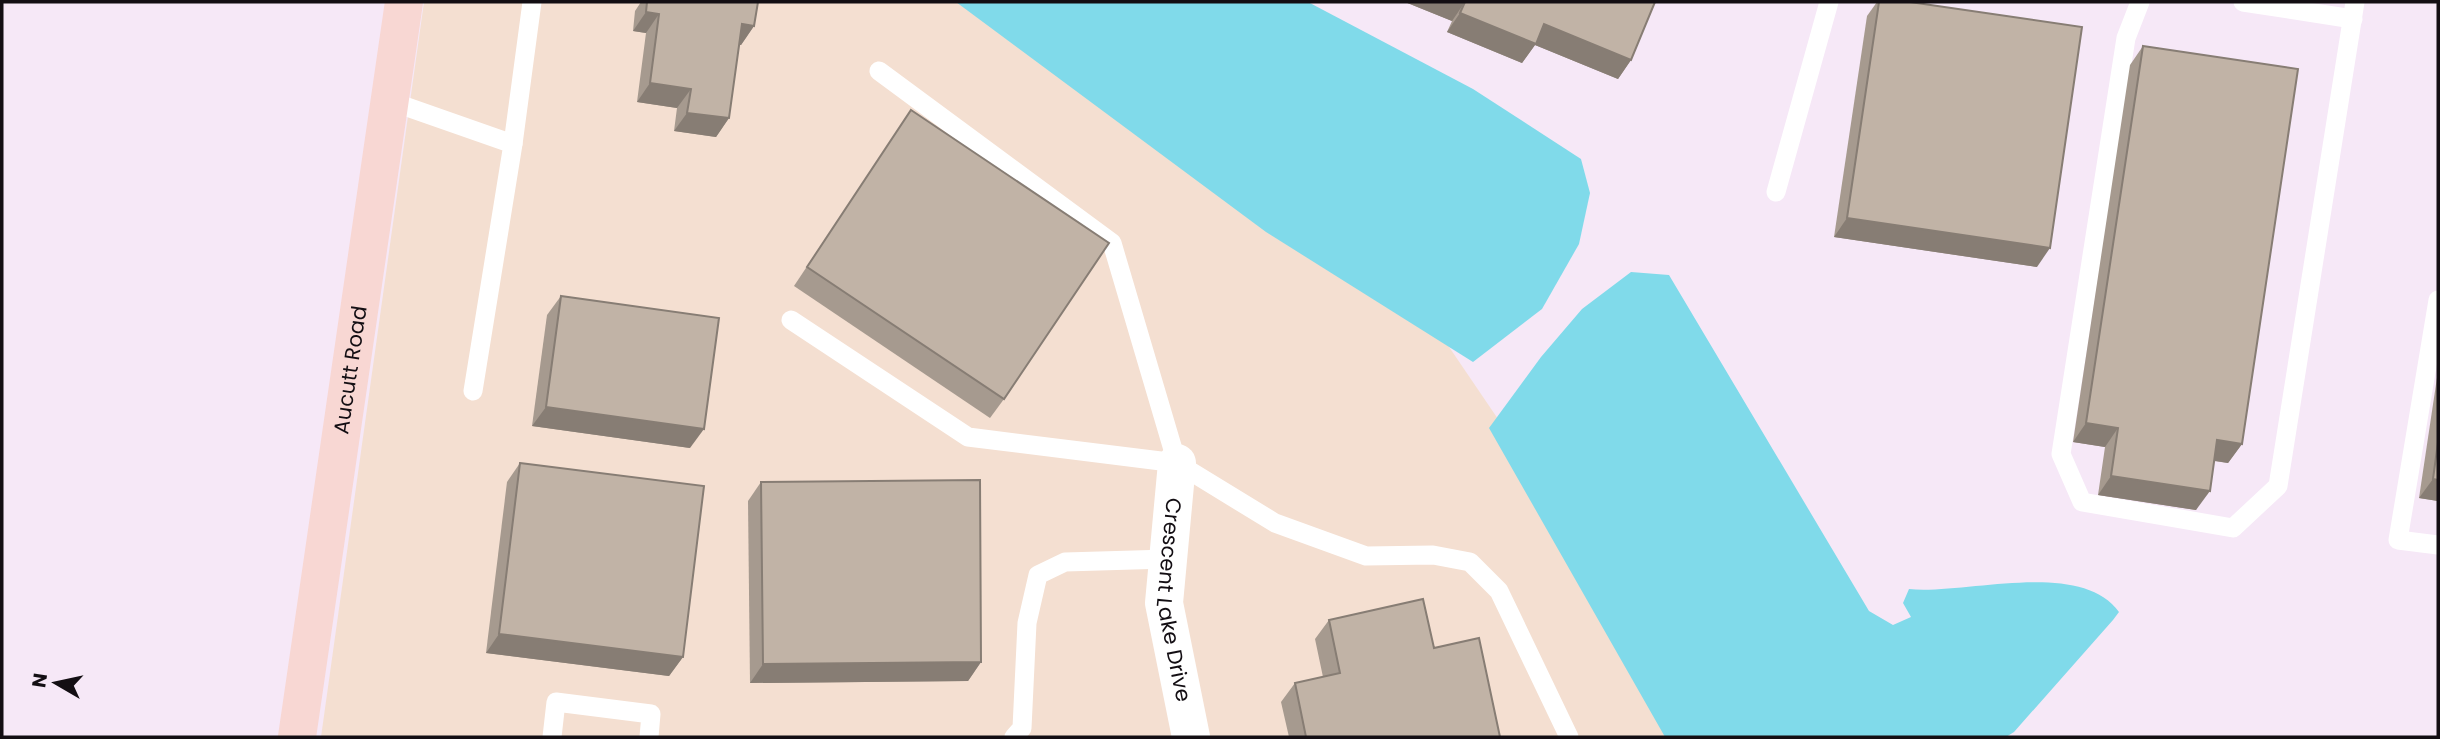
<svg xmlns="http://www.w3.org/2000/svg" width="2440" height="739" font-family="Poppins,sans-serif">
<rect width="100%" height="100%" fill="#f6e8f7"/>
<path fill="#f4dfd1" d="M424 2H1019L1443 338 1714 737H321Z"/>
<g fill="#80daea">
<path d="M956 2H1308L1473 89 1581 159 1590 193 1579 244 1542 309 1473 362 1266 232Z"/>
<path d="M1631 272 1669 275 1869 611 1893 625 1911 617 1903 603 1909 589C1964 595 2081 558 2119 612L2113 620 2014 732 2006 737H1665L1489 428 1541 357 1582 309Z"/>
</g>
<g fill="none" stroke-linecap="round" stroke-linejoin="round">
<g stroke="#fff" stroke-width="19">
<path d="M2140 2 2126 38 2061 454 2082 502 2233 528 2278 486 2355 2"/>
<path d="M2243 2 2353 19"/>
<path d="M879 71 1112 243 1177 463"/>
<path d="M390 101 513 144 473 391"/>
<path d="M513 144 532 2"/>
<path d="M1776 192 1829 2"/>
<path d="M2438 300 2398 540 2438 545"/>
<path d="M791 320 968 437 1177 463 1275 523 1366 556 1433 555 1470 562 1499 591 1569 737"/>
<path d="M552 737 556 702 651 714 649 737"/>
<path d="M1014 737 1022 728 1027 623 1038 575 1065 562 1168 559"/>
</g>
<path stroke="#fff" stroke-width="38" id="s1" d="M1177 463 1164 603 1191 737"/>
<path stroke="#f8d7d3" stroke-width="38" id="s2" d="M297 737 404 2"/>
</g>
<g fill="#a69a8f">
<path d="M641 2H758L754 26 741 45H739L729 118 716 137 674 131 677 108 637 102 646 33 633 31 635 11Z"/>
<path d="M1405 2H1655L1631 60 1618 79 1535 45 1522 63 1447 32 1452 21Z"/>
<path d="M1877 2H1910L2037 267 1834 237 1867 16Z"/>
<path d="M2143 46 2242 444 2228 463 2214 461 2196 510 2098 495 2105 447 2073 442 2130 65Z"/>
<path d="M911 110 1004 399 990 418 794 286Z"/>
<path d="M561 296 690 448 532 426 547 315Z"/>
<path d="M2438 371V501L2419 498Z"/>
<path d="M520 463 683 657 669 676 486 653 507 482Z"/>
<path d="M761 482 981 662 968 681 750 683 748 501Z"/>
<path d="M1329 620 1434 648 1500 737H1289L1281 702 1295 683 1323 677 1315 639Z"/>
</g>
<g fill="#877d74">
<path d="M1405 2H1465L1452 21Z"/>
<path d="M646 12 659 14 646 33 633 31Z"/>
<path d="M1460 13 1544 24 1631 60 1618 79 1535 45 1522 63 1447 32Z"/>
<path d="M742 24 754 26 741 45 729 43Z"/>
<path d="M650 83 691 89 677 108 637 102Z"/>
<path d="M687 113 729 118 716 137 674 131Z"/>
<path d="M1847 218 2050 248 2037 267 1834 237Z"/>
<path d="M546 407 704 429 690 448 532 426Z"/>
<path d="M2086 423 2118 428 2105 447 2073 442Z"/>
<path d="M2217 440 2242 444 2228 463 2204 459Z"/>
<path d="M2111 476 2210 491 2196 510 2098 495Z"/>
<path d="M2433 479 2438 480V501L2419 498Z"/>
<path d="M499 634 683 657 669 676 486 653Z"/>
<path d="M981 662 968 681 750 683 763 664Z"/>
</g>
<g fill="#c1b3a6" stroke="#877d74" stroke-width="2">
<path d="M647 2H758L754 26 742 24 729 118 687 113 691 89 650 83 659 14 646 12Z"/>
<path d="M1464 2H1655L1631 60 1544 24 1536 44 1460 13 1465 2Z"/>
<path d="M1879 2H1910L2082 27 2050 248 1847 218Z"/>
<path d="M2143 46 2298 69 2242 444 2217 440 2210 491 2111 476 2118 428 2086 423Z"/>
<path d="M911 110 1109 243 1004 399 807 267Z"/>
<path d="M561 296 719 318 704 429 546 407Z"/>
<path d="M2438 442V480L2433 479Z"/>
<path d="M520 463 704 486 683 657 499 634Z"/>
<path d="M980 480 981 662 763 664 761 482Z"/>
<path d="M1423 599 1434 648 1479 638 1500 737H1306L1295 683 1340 673 1329 620Z"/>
</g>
<g text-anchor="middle" stroke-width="5" stroke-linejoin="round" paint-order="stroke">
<g font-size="21" fill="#130e13" stroke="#f6e8f7">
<text dy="7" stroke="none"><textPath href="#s2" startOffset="371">Aucutt Road</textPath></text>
<text dy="7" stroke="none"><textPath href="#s1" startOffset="138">Crescent Lake Drive</textPath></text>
</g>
</g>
<rect width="2440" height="739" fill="none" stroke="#130e13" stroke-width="7"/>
<g transform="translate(56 683) rotate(279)" stroke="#f6e8f7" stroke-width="5" paint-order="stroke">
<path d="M0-5L12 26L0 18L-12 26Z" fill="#130e13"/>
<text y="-10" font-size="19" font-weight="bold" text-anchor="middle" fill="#130e13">N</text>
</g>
</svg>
